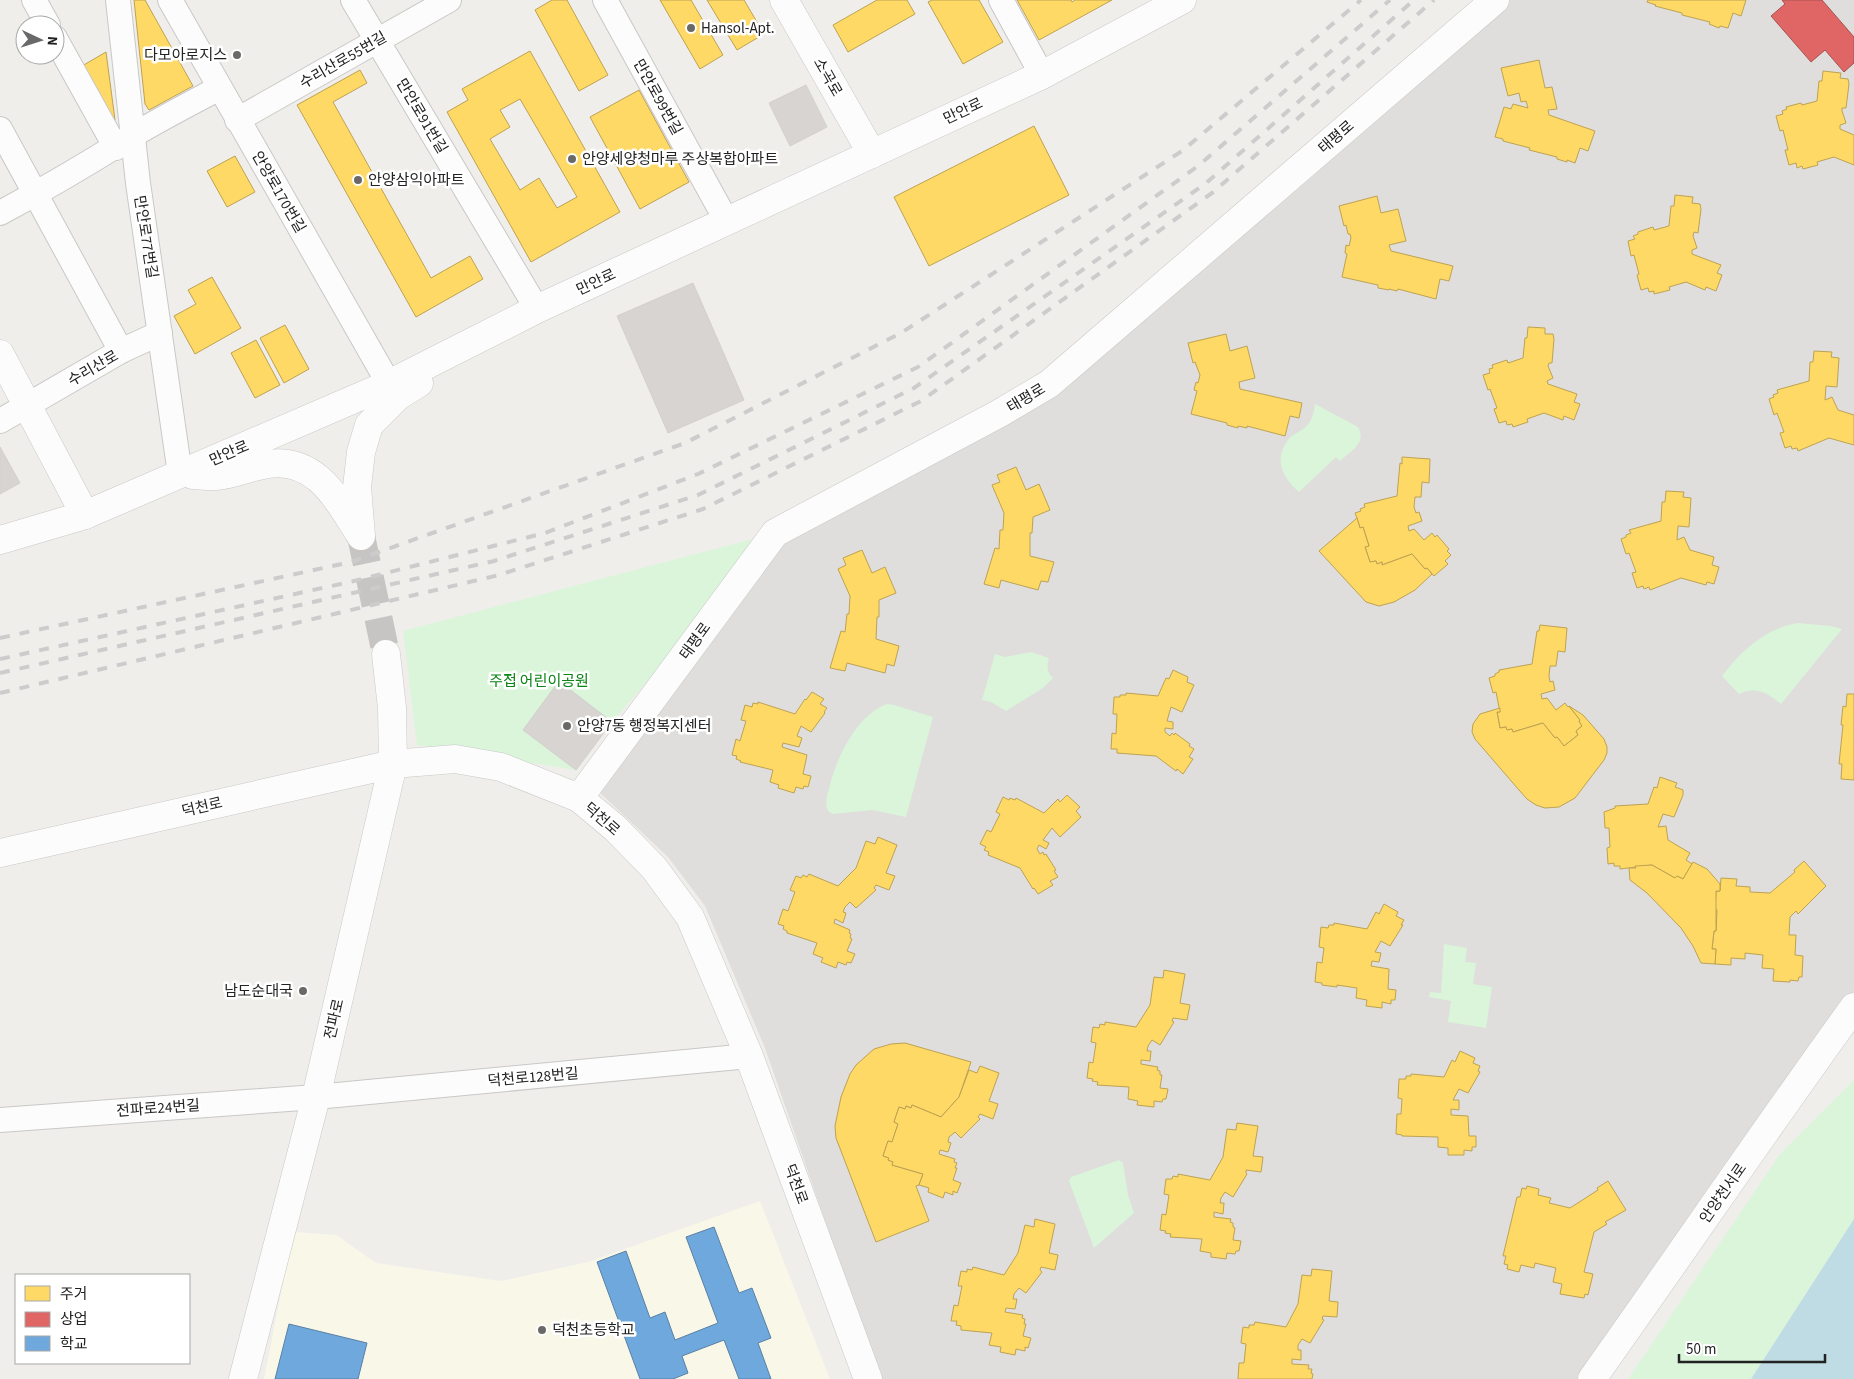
<svg xmlns="http://www.w3.org/2000/svg" width="1854" height="1379" font-family="'Source Sans 3','Noto Sans KR',sans-serif">
<rect width="100%" height="100%" fill="#f0eeeb"/>
<path fill="#dfdedc" d="M1505 0H1854V991L1750 1136 1580 1379H880L765 1048 705 906 668 857 598 791 780 530 1055 381Z"/>
<path fill="#f8f7e8" d="M760 1201 830 1379H264L293 1232 336 1235 376 1263 501 1281 588 1262Z"/>
<g fill="#daf5da">
<path d="M1315 404 1358 427C1367 443 1351 451 1340 461L1336 457 1299 492C1283 478 1273 460 1288 440 1293 433 1304 431 1309 423 1313 418 1314 411 1315 404Z"/>
<path d="M775 533 612 722 576 770 417 745 403 631Z"/>
<path d="M1798 623 1831 626 1842 629 1781 704C1768 693 1756 686 1739 694L1722 676C1742 650 1766 628 1798 623Z"/>
<path d="M1031 652 1049 658C1047 667 1046 671 1053 678L1043 688 1006 711 991 702 982 700 995 654 1005 657Z"/>
<path d="M887 704 894 705 933 717 906 817 872 810 833 814 829 812C824 805 827 796 829 789 835 760 857 714 887 704Z"/>
<path d="M1444 944 1467 948 1465 962 1476 963 1473 984 1492 987 1486 1028 1448 1022 1451 1001 1429 997 1430 992 1441 993Z"/>
<path d="M1854 1080V1219L1751 1379H1628L1780 1154Z"/>
<path d="M1119 1160 1123 1163 1128 1195 1134 1213 1094 1248 1069 1181 1071 1177Z"/>
</g>
<path fill="#bfdbe3" d="M1854 1219V1379H1751Z"/>
<g fill="#ffd966" stroke="#bda252" fill-rule="evenodd">
<path d="M134 0H145L193 86 149 110 145 104Z"/>
<path d="M552 0H567L608 75 579 91 535 10Z"/>
<path d="M660 0H691L723 55 700 69Z"/>
<path d="M707 0H744L764 34 737 50Z"/>
<path d="M877 0H907L915 14 848 52 833 25Z"/>
<path d="M932 0H979L1003 42 963 64 928 2Z"/>
<path d="M1017 0H1071L1072 2 1075 0H1112L1039 40Z"/>
<path d="M1648 0H1746L1741 16 1733 13 1728 28 1720 26 1719 28 1709 24 1710 22 1682 15V13L1655 6 1656 5 1647 2Z"/>
<path d="M530 51 620 212 531 262 447 112 468 100 462 89ZM520 99 577 197 557 208 539 178 520 190 490 139 510 127 500 110Z"/>
<path d="M106 52 115 120H112L82 66Z"/>
<path d="M1539 60 1545 88 1552 87 1557 109 1548 110 1549 115 1595 131 1588 151 1580 148 1575 163 1567 160V162L1557 159V157L1529 150 1530 148 1503 141V139L1495 137 1504 107 1511 109 1513 104 1528 108 1526 101 1521 102 1519 93 1508 96 1501 68Z"/>
<path d="M360 70 367 83 333 102 431 278 470 256 483 279 416 317 297 105Z"/>
<path d="M1823 71 1841 73 1840 78 1848 79 1849 84 1846 108H1842V111L1846 123 1840 125V129L1854 135V165L1834 157 1817 162 1818 165 1803 169 1802 166 1797 168 1796 163 1789 165 1785 150H1788L1783 130 1780 131 1776 116 1783 114 1782 111 1787 109 1786 107 1801 103 1802 105 1817 101 1819 81H1822Z"/>
<path d="M639 90 689 182 640 209 590 117Z"/>
<path d="M1034 126 1069 195 929 266 894 197Z"/>
<path d="M235 156 255 192 227 207 207 171Z"/>
<path d="M1675 195 1693 197 1692 203 1700 204 1701 209 1698 233 1694 232 1693 236 1697 248 1692 250V254L1721 265 1717 273 1722 275 1716 291 1706 287 1705 290 1686 282 1669 287 1670 290 1654 294V291L1649 292 1648 288 1641 290 1637 275 1639 274 1634 255 1631 256 1628 241 1635 239 1633 236 1638 234V232L1653 227 1654 230 1669 226 1671 206H1674Z"/>
<path d="M1377 196 1381 213 1398 209 1406 241 1389 245 1391 251 1453 266 1449 281 1440 279 1436 299 1398 289 1397 291 1389 289V290L1378 288V285L1342 277 1347 254 1345 253 1346 245 1349 246 1351 238 1350 234H1348L1346 225 1344 226 1339 206Z"/>
<path d="M212 277 241 328 195 354 174 316 196 304 188 290Z"/>
<path d="M285 325 309 369 284 383 260 338Z"/>
<path d="M1528 327 1545 328V334H1553L1554 339 1552 363H1549L1548 366 1553 378 1547 381 1548 384 1577 394 1574 402 1580 404 1574 420 1564 416 1563 420 1544 413 1527 419 1528 422 1513 427 1512 424 1507 425 1506 421 1499 423 1494 409 1497 408 1490 389 1488 390 1483 375 1490 373 1489 369 1493 368 1492 365 1507 360 1508 363 1523 358 1525 338H1527Z"/>
<path d="M1226 334 1230 351 1247 346 1255 378 1239 382 1240 389 1302 403 1299 418 1290 416 1285 436 1247 426V428L1238 426V428L1227 425V423L1191 414 1197 391 1194 390 1196 382 1198 383 1200 375 1195 362 1193 363 1188 343Z"/>
<path d="M256 340 280 385 255 398 231 353Z"/>
<path d="M1814 351 1832 352 1831 357 1839 358 1837 387 1826 386 1825 400 1832 397 1838 410 1854 415V445L1829 438 1798 451 1797 448 1792 449 1791 446 1785 448 1780 433 1784 432 1777 413 1774 415 1769 399 1774 397 1773 395 1778 393 1777 390 1809 381 1810 362H1813Z"/>
<path d="M1402 457 1430 459 1429 483 1422 482 1421 497H1415L1414 507 1416 513 1419 512 1422 521 1408 526 1409 531 1414 529 1424 540 1432 533 1435 537 1437 535 1449 549 1447 551 1451 555 1445 561 1448 564 1434 576 1427 568 1425 569 1412 554 1382 565V562L1377 564 1376 561 1370 562 1365 547 1369 546 1363 527 1360 528 1357 518 1355 513 1361 511 1360 509 1365 507 1364 504 1397 496 1400 463 1402 464Z"/>
<path d="M1016 467 1026 490 1039 484 1050 510 1033 517 1032 533H1030V556L1054 562 1048 582 1041 581 1038 590 1001 580 999 588 984 584 995 548 999 549 1000 530H1003L1004 513 992 485 1000 482 997 475Z"/>
<path d="M1666 491 1684 492 1683 497 1691 498 1689 527 1678 526 1677 540 1684 537 1690 550 1714 557 1712 565 1719 567 1714 584 1707 582 1706 585 1681 578 1650 590 1649 587 1644 589 1643 586 1637 588 1632 573 1636 572 1629 553 1626 554 1621 539 1626 537V535L1631 533 1629 530 1661 521 1662 502H1665Z"/>
<path d="M1357 518 1360 528 1363 527 1369 546 1365 547 1370 562 1376 561 1377 564 1382 562V565L1412 554 1425 569 1427 568 1432 574 1415 590 1394 602 1379 606 1366 602 1319 551Z"/>
<path d="M862 550 872 573 885 567 896 593 879 600V617H877L876 639 899 646 894 666 887 664 885 673 847 663 845 671 830 668 841 631 845 632 847 614H849L850 596 838 569 846 565 843 558Z"/>
<path d="M1540 625 1567 628 1565 652 1558 651 1556 666H1550L1549 676 1550 682 1553 681 1555 690 1541 694 1542 699 1547 698 1556 710 1565 703 1568 707 1569 706 1580 720 1579 721 1582 726 1576 731 1578 735 1564 746 1557 737 1555 738 1543 723 1513 732 1512 729 1507 730 1506 727 1500 728 1497 712H1500L1496 692 1493 693 1489 678 1495 676V674L1499 672V670L1532 664 1537 631H1539Z"/>
<path d="M1173 670 1188 677 1187 682 1194 685 1182 712 1171 707 1167 721 1173 722V729L1165 728V732L1170 736 1172 733 1174 735 1175 733 1190 744 1189 746 1194 749 1189 757 1193 759 1183 774 1177 769 1176 771 1156 756 1117 753V749H1111L1112 733 1116 734 1117 714H1113L1114 697H1120V695H1126V693L1158 696 1166 678 1169 679Z"/>
<path d="M812 692 824 699 820 704 827 708 824 712 825 713 811 732 801 726 797 736 802 738 799 747 783 743 782 747 807 755 803 774 811 776 808 787 804 786 803 789 796 787 794 793 778 788 779 785 770 782 773 770 740 762 741 761 736 759 737 756 732 755 736 739 740 741 746 721 741 720 745 705 752 707 753 703 758 704V702L795 714 805 699 806 700Z"/>
<path d="M1847 694H1854V780L1841 779 1842 764H1839L1843 725H1841L1843 706 1846 707Z"/>
<path d="M1569 706 1583 715 1604 739 1607 747V753L1604 760 1575 798 1559 807 1545 808 1536 805 1527 799 1519 790 1475 739 1472 732 1473 724 1480 714 1500 708V712H1497L1500 728 1506 727 1507 730 1512 729 1513 732 1543 723 1555 738 1557 737 1564 746 1578 735 1576 731 1582 726 1579 721 1580 720Z"/>
<path d="M1660 777 1677 783 1675 787 1683 790V795L1674 817 1663 814 1658 827 1666 826 1668 840 1690 853 1686 860 1692 864 1683 879 1677 876 1675 878 1652 865 1620 869V866H1614V863L1608 864 1607 848 1610 847 1609 828H1605L1604 812 1615 808V806L1648 804 1654 787 1657 788Z"/>
<path d="M1067 795 1080 807 1076 811 1081 817 1060 837 1052 828 1043 840 1049 843 1046 849 1039 845 1037 849 1040 854 1043 852 1044 855 1046 854 1056 870 1054 871 1058 877 1050 881 1053 885 1038 894 1034 888 1033 889 1020 868 988 855 989 852 984 850 986 847 980 844 987 830 991 832 1000 814 996 812 1003 797 1009 800 1010 798 1015 800 1016 798 1044 813 1058 799 1060 802Z"/>
<path d="M878 837 897 845 886 873 895 876 889 890 876 885 874 888 876 890 856 908 850 902 845 907 843 912 846 913 843 923 835 919 834 923 850 930 849 933 851 934 850 938 852 939 847 951 855 954 851 963 847 962 846 965 838 962 836 968 821 962 823 958 813 954 817 943 787 933V931L783 929 784 926 778 924 783 909 788 911 795 892 790 890 796 876 801 878 803 875 807 877 809 874 838 886 856 868 866 841 875 844Z"/>
<path d="M1804 861 1826 886 1798 914 1796 911 1790 917 1789 935H1796L1795 955 1803 956 1802 977H1799L1798 981 1790 980V982L1773 981 1774 969 1762 968 1763 955 1745 953V959L1731 958V965L1715 964 1716 949H1712L1714 931H1716L1717 910H1715L1716 891H1720L1721 878 1737 879 1736 886 1750 887V892L1770 893 1795 872 1794 870Z"/>
<path d="M1693 862 1707 869 1720 884V891H1716V931H1714L1712 949H1716L1715 964 1701 963 1693 946 1681 928 1647 893 1630 880 1629 868H1636L1635 866 1652 865 1675 878 1677 876 1683 879Z"/>
<path d="M1384 904 1398 912 1396 916 1404 920 1401 925H1403L1390 946 1381 941 1375 952 1381 953 1379 962 1372 961 1371 966 1389 969 1388 989 1396 990 1395 1000H1391V1004L1382 1002V1008L1366 1006 1367 1000 1356 998 1357 988 1337 985V987L1322 985V983L1315 982 1317 962 1322 963 1324 948 1319 947 1321 927 1328 928 1329 925H1334V923L1367 929 1376 912 1379 914Z"/>
<path d="M1164 970 1185 974 1180 1003 1190 1005 1187 1020 1173 1018 1172 1021 1174 1022 1160 1045 1152 1040 1148 1046 1147 1051H1151L1150 1061 1141 1060V1064L1158 1067 1157 1070 1160 1071V1075H1162L1160 1088 1168 1089 1166 1099H1163L1162 1102 1154 1101V1107L1137 1105 1138 1101 1128 1099 1129 1087 1097 1085 1098 1082 1092 1081 1093 1079 1087 1078 1089 1062 1093 1063 1096 1043 1091 1042 1093 1027 1099 1028 1100 1024 1105 1025V1022L1136 1027 1150 1005 1154 977 1163 978Z"/>
<path d="M905 1043 971 1062 959 1097 941 1117 912 1105 911 1108 906 1106 905 1109 899 1107 894 1122 898 1124 892 1142 888 1141 883 1156 889 1158 888 1160 893 1162 892 1165 923 1174 919 1185 916 1186 929 1221 876 1242 836 1138 835 1126 841 1097 850 1074 856 1065 874 1049 891 1044Z"/>
<path d="M1460 1051 1475 1058 1473 1063 1480 1066 1478 1071 1480 1072 1468 1093 1459 1089 1453 1100H1459V1110L1451 1109V1115L1468 1116 1469 1136H1476V1147H1472V1151L1464 1150V1155H1448V1148L1438 1147V1137L1402 1136V1135L1396 1134 1397 1114H1401L1402 1099 1398 1098 1399 1079H1406V1076H1411V1074L1444 1077 1452 1060 1455 1062Z"/>
<path d="M980 1066 999 1073 989 1101 998 1104 993 1119 980 1114 978 1117 980 1119 961 1138 955 1132 949 1137 948 1142 951 1143 948 1152 940 1150 939 1154 955 1159 954 1162 957 1163 955 1168H957L953 1180 961 1183 957 1193 953 1191V1195L945 1192 943 1198 928 1192 929 1188 919 1185 923 1174 892 1165 893 1162 888 1160 889 1158 883 1156 888 1141 892 1142 898 1124 894 1122 899 1107 905 1109 906 1106 911 1108 912 1105 941 1117 959 1097 969 1070 977 1073Z"/>
<path d="M1237 1123 1258 1126 1253 1156 1263 1157 1261 1172 1246 1170V1173L1247 1174 1233 1197 1225 1192 1221 1198 1220 1203H1224L1223 1214 1214 1212V1217L1231 1219 1230 1222 1233 1223V1227L1235 1228 1233 1240 1241 1241 1239 1251H1236L1235 1254 1227 1253 1226 1259 1211 1257V1253L1200 1251 1202 1239 1170 1237 1171 1234 1165 1233 1166 1231 1160 1230 1162 1214 1166 1215 1169 1195 1164 1194 1166 1179H1172L1173 1176 1178 1177V1174L1210 1180 1223 1157 1227 1129 1236 1130Z"/>
<path d="M1608 1181 1626 1210 1605 1222 1607 1224 1594 1232 1584 1272 1593 1274 1588 1295 1585 1294 1584 1298 1560 1294 1562 1284 1553 1282 1556 1268 1535 1263 1534 1268 1521 1265 1519 1272 1507 1269 1508 1265 1504 1264 1506 1256H1503L1517 1197H1520L1522 1188 1526 1189 1527 1186 1539 1189 1538 1195 1551 1198 1549 1203 1570 1208 1598 1190 1597 1188Z"/>
<path d="M1035 1219 1055 1224 1049 1253 1058 1255 1055 1270 1041 1267 1040 1270 1042 1272 1026 1293 1019 1288 1014 1294 1013 1299H1017L1015 1309 1006 1308 1005 1312 1023 1315 1022 1318 1025 1319 1024 1324H1026L1023 1336 1031 1338 1028 1348 1025 1347V1351L1016 1349 1015 1355 1000 1352 1001 1347 989 1345 992 1333 961 1330V1326L956 1325 957 1321H951L954 1305 958 1306 962 1286H958L961 1271 967 1272V1269L972 1270 973 1267 1004 1275 1018 1253 1025 1225 1034 1227Z"/>
<path d="M1312 1269 1332 1271 1329 1301 1338 1302 1337 1317 1323 1316 1322 1319 1324 1320 1310 1343 1302 1339 1298 1345V1350H1301V1360L1292 1359V1364L1309 1365 1308 1369H1312L1311 1373 1313 1374 1312 1379H1238L1239 1363H1244L1246 1344 1241 1343 1243 1327 1249 1328V1325H1254L1255 1322 1286 1327 1298 1304 1302 1275 1311 1276Z"/>
</g>
<path fill="#e06666" stroke="#a75252" d="M1782 0H1822L1854 37V63L1844 72 1825 50 1811 62 1771 16 1785 4Z"/>
<g fill="#6fa8dc" stroke="#5880a4">
<path d="M714 1227 739 1293 752 1288 771 1338 758 1343 771 1379H739L724 1340 682 1356 688 1373 673 1379H640L597 1262 626 1251 650 1318 665 1312 675 1340 718 1323 686 1237Z"/>
<path d="M289 1324 367 1343 358 1379H275Z"/>
</g>
<g fill="#d7d4d2" stroke="#d3d0cc">
<path d="M806 85 827 127 790 146 769 103Z"/>
<path d="M693 283 744 400 668 433 617 316Z"/>
<path d="M0 447 20 483 0 494Z"/>
<path d="M559 681 612 722 576 770 523 730Z"/>
</g>
<g fill="none" stroke-linecap="round" stroke-linejoin="round">
<path stroke="#c7c5c3" stroke-width="28" stroke-dasharray="28 14" stroke-linecap="butt" d="M361 536 386 654"/>
<defs>
<g id="minor">
<path d="M34 0 48 25"/>
<path d="M118 0 138 183 180 474"/>
<path d="M170 0 389 384"/>
<path d="M353 0 537 309"/>
<path d="M605 0 726 220"/>
<path d="M1001 0 1042 75"/>
<path d="M55 38 116 148"/>
<path d="M237 120 449 0"/>
<path d="M0 129 121 351"/>
<path d="M0 213C45 189 89 163 132 136 160 119 190 104 219 88"/>
<path d="M0 421 121 351 160 333"/>
<path d="M0 1120 316 1097 749 1056"/>
</g>
<g id="tertiary">
<path d="M784 0 872 154"/>
<path d="M0 354 85 515"/>
<path d="M193 475C200 475 208 477 216 476 233 475 251 466 268 464 316 457 337 499 359 533"/>
<path d="M361 536 357 487 361 452 369 425 398 396 419 383"/>
<path d="M0 540 85 515 389 384 537 309 1042 75 1182 0"/>
<path d="M579 798 775 533 1000 413 1049 384 1495 0"/>
<path d="M0 853 393 764 455 759 501 767 579 798 615 828 654 868 690 917 749 1056 868 1379"/>
<path d="M243 1379 316 1097 393 764 392 708 386 654"/>
<path d="M1592 1379C1680 1255 1765 1130 1854 1007"/>
</g>
</defs>
<use href="#minor" stroke="#c9c8c7" stroke-width="26"/>
<use href="#tertiary" stroke="#c9c8c7" stroke-width="29"/>
<use href="#minor" stroke="#fdfcfc" stroke-width="24"/>
<use href="#tertiary" stroke="#fdfcfc" stroke-width="28"/>
<g stroke="#ccc" stroke-width="4" stroke-dasharray="10 10" stroke-linecap="butt">
<path d="M0 638 351 562 685 443 901 333 1182 151 1361 0"/>
<path d="M0 659 354 581 545 533 698 474 918 367 1198 166 1390 0"/>
<path d="M0 673 494 561 698 495 914 388 1205 184 1414 0"/>
<path d="M0 693 499 575 703 509 921 401 1212 193 1434 0"/>
</g>
</g>
<g fill="#6a6968" stroke="#fff" stroke-width="2">
<circle cx="691" cy="28" r="5"/>
<circle cx="237" cy="55" r="5"/>
<circle cx="572" cy="159" r="5"/>
<circle cx="358" cy="180" r="5"/>
<circle cx="567" cy="726" r="5"/>
<circle cx="303" cy="991" r="5"/>
<circle cx="542" cy="1330" r="5"/>
</g>
<g text-anchor="middle" stroke-width="5" stroke-linejoin="round" paint-order="stroke">
<g font-size="15" fill="#222" stroke="#fff" text-anchor="start">
<text x="701" y="33">Hansol-Apt.</text>
<text x="227" y="60" text-anchor="end">다모아로지스</text>
<text x="582" y="164">안양세양청마루 주상복합아파트</text>
<text x="368" y="185">안양삼익아파트</text>
<text x="577" y="731">안양7동 행정복지센터</text>
<text x="293" y="996" text-anchor="end">남도순대국</text>
<text x="552" y="1335">덕천초등학교</text>
</g>
<g font-size="15" fill="#222" stroke="#fff">
<text transform="translate(343 60) rotate(-30)" y="5">수리산로55번길</text>
<text transform="translate(828 77) rotate(60)" y="5">소곡로</text>
<text transform="translate(658 97) rotate(61)" y="5">만안로99번길</text>
<text transform="translate(963 111) rotate(-25)" y="5">만안로</text>
<text transform="translate(422 116) rotate(59)" y="5">만안로91번길</text>
<text transform="translate(1336 137) rotate(-41)" y="5">태평로</text>
<text transform="translate(279 192) rotate(60)" y="5">안양로170번길</text>
<text transform="translate(146 237) rotate(81)" y="5">만안로77번길</text>
<text transform="translate(596 282) rotate(-25)" y="5">만안로</text>
<text transform="translate(93 368) rotate(-30)" y="5">수리산로</text>
<text transform="translate(1026 398) rotate(-31)" y="5">태평로</text>
<text transform="translate(229 453) rotate(-23)" y="5">만안로</text>
<text transform="translate(695 641) rotate(-54)" y="5">태평로</text>
<text transform="translate(202 807) rotate(-13)" y="5">덕천로</text>
<text transform="translate(602 819) rotate(41)" y="5">덕천로</text>
<text transform="translate(334 1019) rotate(-77)" y="5">전파로</text>
<text transform="translate(533 1077) rotate(-5)" y="5">덕천로128번길</text>
<text transform="translate(158 1108) rotate(-4)" y="5">전파로24번길</text>
<text transform="translate(796 1184) rotate(70)" y="5">덕천로</text>
<text transform="translate(1723 1193) rotate(-55)" y="5">안양천서로</text>
</g>
<g font-size="15" fill="#0c8416" stroke="#fff">
<text x="539" y="686">주접 어린이공원</text>
</g>
</g>
<rect x="15" y="1274" width="175" height="90" fill="#ffffff" stroke="#a7a7a7"/>
<rect x="25" y="1286" width="25" height="15" fill="#ffd966" stroke="#a7a7a7"/>
<text x="60" y="1299" font-size="15" fill="#222222">주거</text>
<rect x="25" y="1312" width="25" height="15" fill="#e06666" stroke="#a7a7a7"/>
<text x="60" y="1324" font-size="15" fill="#222222">상업</text>
<rect x="25" y="1336" width="25" height="15" fill="#6fa8dc" stroke="#a7a7a7"/>
<text x="60" y="1349" font-size="15" fill="#222222">학교</text>
<g transform="translate(40 40) rotate(94)"><circle r="24" fill="#ffffff" stroke="#a7a7a7"/>
<path d="M0-4L9 19L0 12L-9 19Z" fill="#6a6968"/>
<text y="-8" font-size="14" font-weight="bold" text-anchor="middle" fill="#222222">N</text>
</g>
<path d="M1679 1354v8h146v-8" fill="none" stroke="#222222" stroke-width="2.5"/>
<text x="1686" y="1354" font-size="15" fill="#222222" stroke="#ffffff" stroke-width="4" paint-order="stroke">50 m</text>
</svg>
